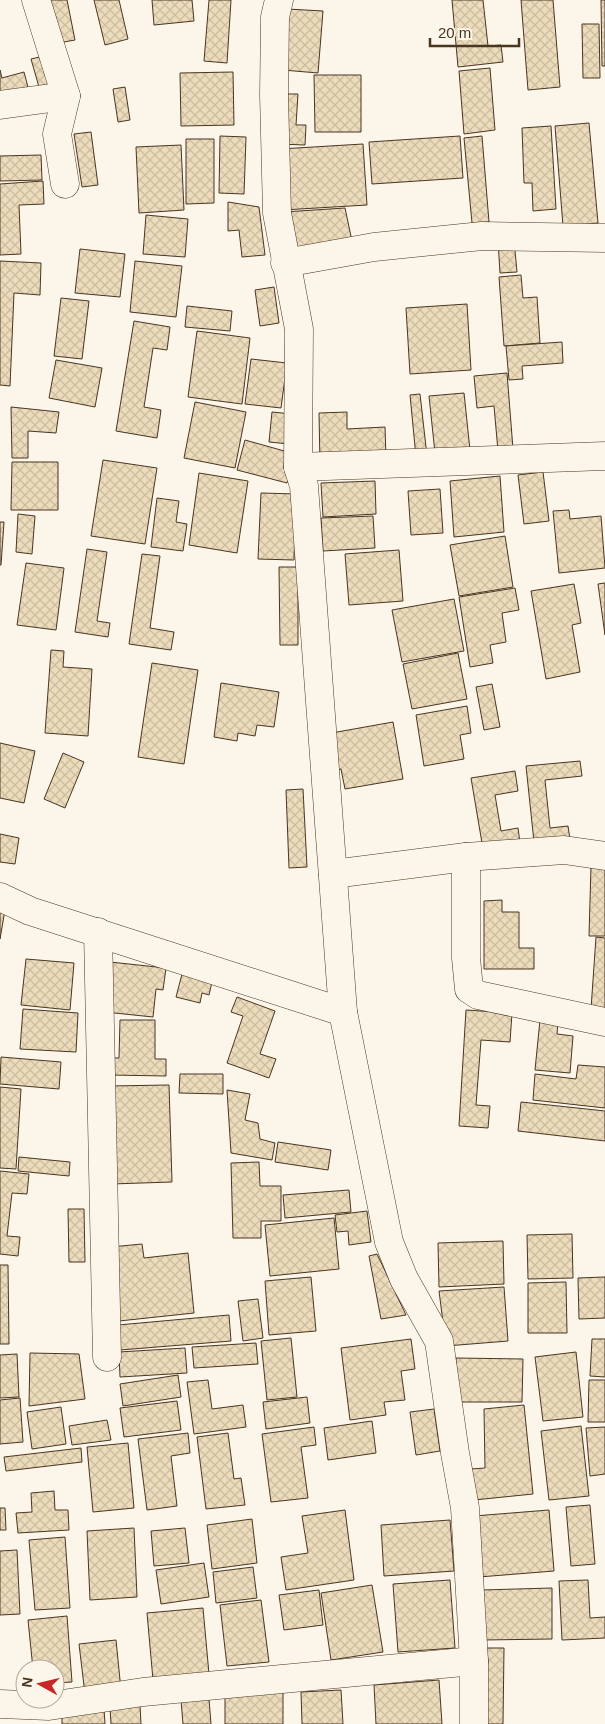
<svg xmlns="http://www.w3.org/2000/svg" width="605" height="1724" font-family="Helvetica,sans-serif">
<defs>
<pattern id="building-cross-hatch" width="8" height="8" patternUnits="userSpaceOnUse" patternTransform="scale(1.25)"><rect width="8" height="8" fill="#ecdcbc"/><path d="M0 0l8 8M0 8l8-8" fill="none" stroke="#ccbda1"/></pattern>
</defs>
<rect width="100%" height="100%" fill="#fbf6e9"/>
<g fill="url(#building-cross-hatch)" stroke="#4a3520">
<path d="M49 0H67L75 40 58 43Z"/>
<path d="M94 0H119L128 39 105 45Z"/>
<path d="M152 0H192L194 21 154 25Z"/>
<path d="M209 0H231L227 63 204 61Z"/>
<path d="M452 0H483L488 46 501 45 503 62 458 67Z"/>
<path d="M521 0H553L560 87 528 90Z"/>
<path d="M601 0H605V66H602Z"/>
<path d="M287 9 323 11 318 73 283 70Z"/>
<path d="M582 24H599L600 78H583Z"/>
<path d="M44 56 52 84 39 87 31 59Z"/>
<path d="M490 68 495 130 464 134 459 71Z"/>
<path d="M0 70 2 78 24 72 29 91 0 99Z"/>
<path d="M233 72 234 125 181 126 180 73Z"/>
<path d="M314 75H361V132H315Z"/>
<path d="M125 87 130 120 118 122 113 89Z"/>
<path d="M280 94H298L296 125H306L305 145 278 144Z"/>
<path d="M589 123 598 223 563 226 555 126Z"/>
<path d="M551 126 556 209 533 211 532 183H524L522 128Z"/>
<path d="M91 132 98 185 82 187 74 134Z"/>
<path d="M220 136 246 137 244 194 219 193Z"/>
<path d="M460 136 463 178 372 184 369 142Z"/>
<path d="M482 136 489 222 472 223 464 138Z"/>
<path d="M186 139H214V203L186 204Z"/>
<path d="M363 144 367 205 283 210 280 149Z"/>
<path d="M181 145 184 210 139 213 136 147Z"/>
<path d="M41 155 42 180 0 181V156Z"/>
<path d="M43 181 44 204 19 205 21 254 0 255V184Z"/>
<path d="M228 202 259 207 265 255 242 257 239 230 228 231Z"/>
<path d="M345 208 352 241 290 256 284 212Z"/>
<path d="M146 215 188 219 185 257 143 254Z"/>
<path d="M514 240 517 272 500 273 498 241Z"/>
<path d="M80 249 125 254 120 297 75 293Z"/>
<path d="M0 261 41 263 40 295 14 293 10 386 0 385Z"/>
<path d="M135 261 182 266 176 317 130 312Z"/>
<path d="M521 275 523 298 537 297 540 343 504 346 499 277Z"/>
<path d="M274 287 279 323 260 326 255 290Z"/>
<path d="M61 298 89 301 82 359 54 356Z"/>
<path d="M467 304 471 370 410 374 406 308Z"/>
<path d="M187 306 232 311 230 331 185 327Z"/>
<path d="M134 321 170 327 167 350 153 348 144 407 161 410 157 438 116 431Z"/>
<path d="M197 331 250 338 242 404 188 397Z"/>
<path d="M562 342 563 363 522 366 523 379 509 380 506 346Z"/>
<path d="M251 359 287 363 281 408 245 404Z"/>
<path d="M56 360 102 368 95 407 49 398Z"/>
<path d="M507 373 513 449 498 451 494 406 477 408 474 376Z"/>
<path d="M464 393 470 450 435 453 429 396Z"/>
<path d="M420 394 427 456 416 457 410 395Z"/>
<path d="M195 402 246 412 235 468 184 458Z"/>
<path d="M11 407 59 412 56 433 28 431V458H12Z"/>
<path d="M272 412 292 414 289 444 269 442Z"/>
<path d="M347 412V429L385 427 386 458 320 463 319 413Z"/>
<path d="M245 440 295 454 287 483 237 470Z"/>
<path d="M103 460 157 468 145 544 91 536Z"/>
<path d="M12 462H58V510H11Z"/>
<path d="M543 472 549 521 524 524 518 475Z"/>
<path d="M199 473 248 481 237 553 189 545Z"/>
<path d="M500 476 504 532 454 537 450 481Z"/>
<path d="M375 481 376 514 323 517 321 483Z"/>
<path d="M440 489 443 533 411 535 408 491Z"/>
<path d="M261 493 296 494 294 560 258 559Z"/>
<path d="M157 498 179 501 176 522 187 524 183 551 151 547Z"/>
<path d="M569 510 570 519 601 516 605 568 559 573 553 511Z"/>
<path d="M18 514 35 516 32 554 16 552Z"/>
<path d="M373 516 375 548 323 551 321 518Z"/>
<path d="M0 522H4L1 565H0Z"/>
<path d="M505 536 513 587 459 596 450 545Z"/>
<path d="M87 549 107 552 97 621 110 623 108 637 75 632Z"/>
<path d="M399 550 403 601 349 605 345 554Z"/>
<path d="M142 554 160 556 150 628 174 632 171 650 129 644Z"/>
<path d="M26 563 64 568 56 630 17 625Z"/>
<path d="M279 567H298V645H280Z"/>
<path d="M605 583V635L598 584Z"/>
<path d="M574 584 581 623 572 625 580 672 546 679 531 591Z"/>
<path d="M515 588 519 610 502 613 506 642 490 645 493 663 470 667 459 597Z"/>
<path d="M454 599 464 651 402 662 392 610Z"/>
<path d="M51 650 64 651 63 667 92 669 88 736 45 733Z"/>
<path d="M458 653 467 699 412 709 403 664Z"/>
<path d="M152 663 198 670 184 764 138 757Z"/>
<path d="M221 683 279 692 274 727 257 725 255 736 238 733 237 741 214 737Z"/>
<path d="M492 684 500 727 484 730 476 687Z"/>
<path d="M467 706 471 733 460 735 464 759 424 766 416 715Z"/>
<path d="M393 722 403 779 345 789 341 769 332 771 326 734Z"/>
<path d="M0 743 35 751 24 803 0 798Z"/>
<path d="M63 753 84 762 65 808 44 799Z"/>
<path d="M580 761 582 776 545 780 550 828 568 826 571 846 534 842 526 766Z"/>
<path d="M515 771 518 791 495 795 501 831 518 828 520 843 483 849 471 778Z"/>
<path d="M303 789 307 867 289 868 286 790Z"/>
<path d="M0 834 19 838 15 864 0 862Z"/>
<path d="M591 866H605V936H589Z"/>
<path d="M502 900V912H519V948H534V969H484V901Z"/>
<path d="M0 902 6 904 0 939Z"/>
<path d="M596 937 605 938V1011L591 1009Z"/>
<path d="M26 959 74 963 70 1010 21 1005Z"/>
<path d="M110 962 166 968 163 990 156 989 153 1017 105 1012Z"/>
<path d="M182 974 212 982 209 995 202 993 200 1003 176 997Z"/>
<path d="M237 997 275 1011 260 1054 276 1059 269 1078 227 1063 243 1016 231 1012Z"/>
<path d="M23 1009 78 1013 76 1052 20 1049Z"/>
<path d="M466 1010 512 1013 510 1042 481 1040 476 1105 490 1106 488 1128 459 1126Z"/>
<path d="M120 1020H155V1059H166V1076L110 1075V1058H119Z"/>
<path d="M540 1020 558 1022 557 1034 573 1036 570 1073 535 1070Z"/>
<path d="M1 1057 61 1062 59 1089 0 1084Z"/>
<path d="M578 1065 605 1067V1108L533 1100 535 1074 576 1079Z"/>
<path d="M180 1074H223V1094L179 1093Z"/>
<path d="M169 1085 172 1182 111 1184 109 1086Z"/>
<path d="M0 1087 21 1089 16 1169 0 1168Z"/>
<path d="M227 1090 250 1094 245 1120 258 1123 260 1139 275 1143 272 1160 231 1153Z"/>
<path d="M521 1102 605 1111V1141L518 1131Z"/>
<path d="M278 1142 331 1150 328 1170 275 1162Z"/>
<path d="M19 1157 70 1162 69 1176 18 1171Z"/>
<path d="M259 1162 260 1186H281V1221H261V1238H233L231 1163Z"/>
<path d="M0 1171 29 1174 27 1194 12 1193 7 1236 20 1237 18 1256 0 1254Z"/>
<path d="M349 1190 351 1212 285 1218 283 1195Z"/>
<path d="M68 1209H84L85 1262H69Z"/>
<path d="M367 1211 371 1242 349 1245 348 1231 337 1232 335 1215Z"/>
<path d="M334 1218 339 1269 270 1276 265 1225Z"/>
<path d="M572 1234 573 1278 528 1279 527 1235Z"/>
<path d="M503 1241 504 1284 439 1287 438 1243Z"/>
<path d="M142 1244 144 1258 188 1253 194 1313 119 1321 111 1247Z"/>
<path d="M377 1254 406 1315 381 1319 369 1256Z"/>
<path d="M0 1265H8L9 1344H0Z"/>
<path d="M311 1277 316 1331 269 1335 265 1281Z"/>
<path d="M605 1277V1318L579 1319 578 1278Z"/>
<path d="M566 1282 567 1333H528V1283Z"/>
<path d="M504 1287 508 1341 446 1346 439 1291Z"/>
<path d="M258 1299 263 1338 243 1341 238 1301Z"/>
<path d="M229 1315 231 1341 120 1350 118 1325Z"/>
<path d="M291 1338 297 1397 267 1400 261 1341Z"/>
<path d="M411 1339 415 1369 401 1371 405 1400 384 1402 386 1415 350 1420 341 1348Z"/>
<path d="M592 1339H605V1377L590 1376Z"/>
<path d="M256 1343 258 1364 194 1368 192 1347Z"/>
<path d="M185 1348 187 1373 120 1377 119 1352Z"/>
<path d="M576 1352 583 1417 543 1421 535 1357Z"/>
<path d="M30 1353 79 1354 85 1399 29 1406Z"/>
<path d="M17 1354 19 1397 0 1398V1355Z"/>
<path d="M456 1358 523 1359 522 1402H455Z"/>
<path d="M178 1375 181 1397 123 1406 120 1384Z"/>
<path d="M208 1380 212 1409 243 1405 246 1427 194 1434 187 1382Z"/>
<path d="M589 1380H605V1422H588Z"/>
<path d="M307 1397 310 1423 266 1429 263 1402Z"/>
<path d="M20 1398 23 1442 0 1444V1400Z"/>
<path d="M177 1401 181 1430 124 1437 120 1408Z"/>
<path d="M524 1405 533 1494 474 1500 471 1469 485 1468 484 1409Z"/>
<path d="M61 1407 66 1444 32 1449 27 1412Z"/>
<path d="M434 1409 440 1451 416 1455 410 1412Z"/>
<path d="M107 1420 111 1440 72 1445 69 1426Z"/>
<path d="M372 1421 376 1453 328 1460 324 1428Z"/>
<path d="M581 1426 589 1496 549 1500 541 1431Z"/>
<path d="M314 1427 316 1445 301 1447 308 1498 271 1502 262 1434Z"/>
<path d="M605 1427V1474L590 1476 586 1428Z"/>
<path d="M188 1433 190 1453 171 1456 177 1506 147 1510 138 1439Z"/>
<path d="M228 1433 234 1479 241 1478 245 1505 206 1509 197 1437Z"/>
<path d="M128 1443 134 1508 93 1512 87 1447Z"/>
<path d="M81 1448 82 1462 6 1471 4 1457Z"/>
<path d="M54 1491 55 1510H68L69 1530 18 1533 16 1513 32 1512 31 1493Z"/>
<path d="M590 1505 595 1564 571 1566 566 1507Z"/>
<path d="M0 1508H5L6 1530H0Z"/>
<path d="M345 1510 354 1580 286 1590 281 1557 308 1553 302 1516Z"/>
<path d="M549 1510 554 1571 479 1577 474 1516Z"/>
<path d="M252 1519 257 1563 212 1569 207 1525Z"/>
<path d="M450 1520 454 1571 384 1576 381 1525Z"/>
<path d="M134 1528 137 1597 90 1600 87 1531Z"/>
<path d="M185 1528 189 1563 154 1566 151 1531Z"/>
<path d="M65 1537 70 1608 35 1610 29 1540Z"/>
<path d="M17 1550 20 1614 0 1615V1551Z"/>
<path d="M204 1563 209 1597 161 1604 156 1570Z"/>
<path d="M253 1567 257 1598 216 1603 213 1572Z"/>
<path d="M450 1580 455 1648 398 1652 393 1584Z"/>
<path d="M588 1580 590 1618 605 1617V1638L562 1640 559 1581Z"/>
<path d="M372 1585 383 1652 331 1660 321 1593Z"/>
<path d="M552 1588V1639L483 1640 482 1590Z"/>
<path d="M319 1590 323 1625 284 1630 279 1595Z"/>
<path d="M261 1600 269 1662 227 1666 220 1605Z"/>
<path d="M203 1608 209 1674 153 1680 147 1613Z"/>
<path d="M67 1616 72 1682 55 1683V1669H33L28 1620Z"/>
<path d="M116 1640 121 1690 85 1694 79 1644Z"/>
<path d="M485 1648H504L503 1724H485Z"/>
<path d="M439 1680 442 1724H376L374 1685Z"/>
<path d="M341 1690 343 1724H302L301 1692Z"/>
<path d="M283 1692V1724H225V1693Z"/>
<path d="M209 1699 211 1724H183L181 1700Z"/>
<path d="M140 1705 141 1724H111L110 1707Z"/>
<path d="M104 1709 105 1724H62V1711Z"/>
</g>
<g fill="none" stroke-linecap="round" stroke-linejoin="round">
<defs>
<g id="minor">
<path d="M36 0 66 96 57 134 65 184"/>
<path d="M279 0 275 17 274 95 277 213 299 329 298 467 304 486 343 1012"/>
<path d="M0 105 66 96"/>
<path d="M285 263 374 247 482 236 605 238"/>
<path d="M298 467 605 456"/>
<path d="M466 857V958L469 989 478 995 605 1022"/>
<path d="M333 874 466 857 564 850 605 856"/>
<path d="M0 897 30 911 343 1012 389 1242 404 1279 439 1341 455 1453 465 1508 474 1661V1724"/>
<path d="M98 932 107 1357"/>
<path d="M0 1704 49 1706 143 1692 474 1661"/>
</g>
</defs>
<use href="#minor" stroke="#4a3520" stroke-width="29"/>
<use href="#minor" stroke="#fbf6e9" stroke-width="28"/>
</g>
<g transform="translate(40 1684) rotate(278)"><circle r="24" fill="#fbf6e9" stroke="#b4a999"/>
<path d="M0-4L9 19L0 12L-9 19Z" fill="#c62828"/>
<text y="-8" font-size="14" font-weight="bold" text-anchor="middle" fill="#4a3520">N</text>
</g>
<path d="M430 38v8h89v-8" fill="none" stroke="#4a3520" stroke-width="2.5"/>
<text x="438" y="38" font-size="15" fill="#4a3520" stroke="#fbf6e9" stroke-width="4" paint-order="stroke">20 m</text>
</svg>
